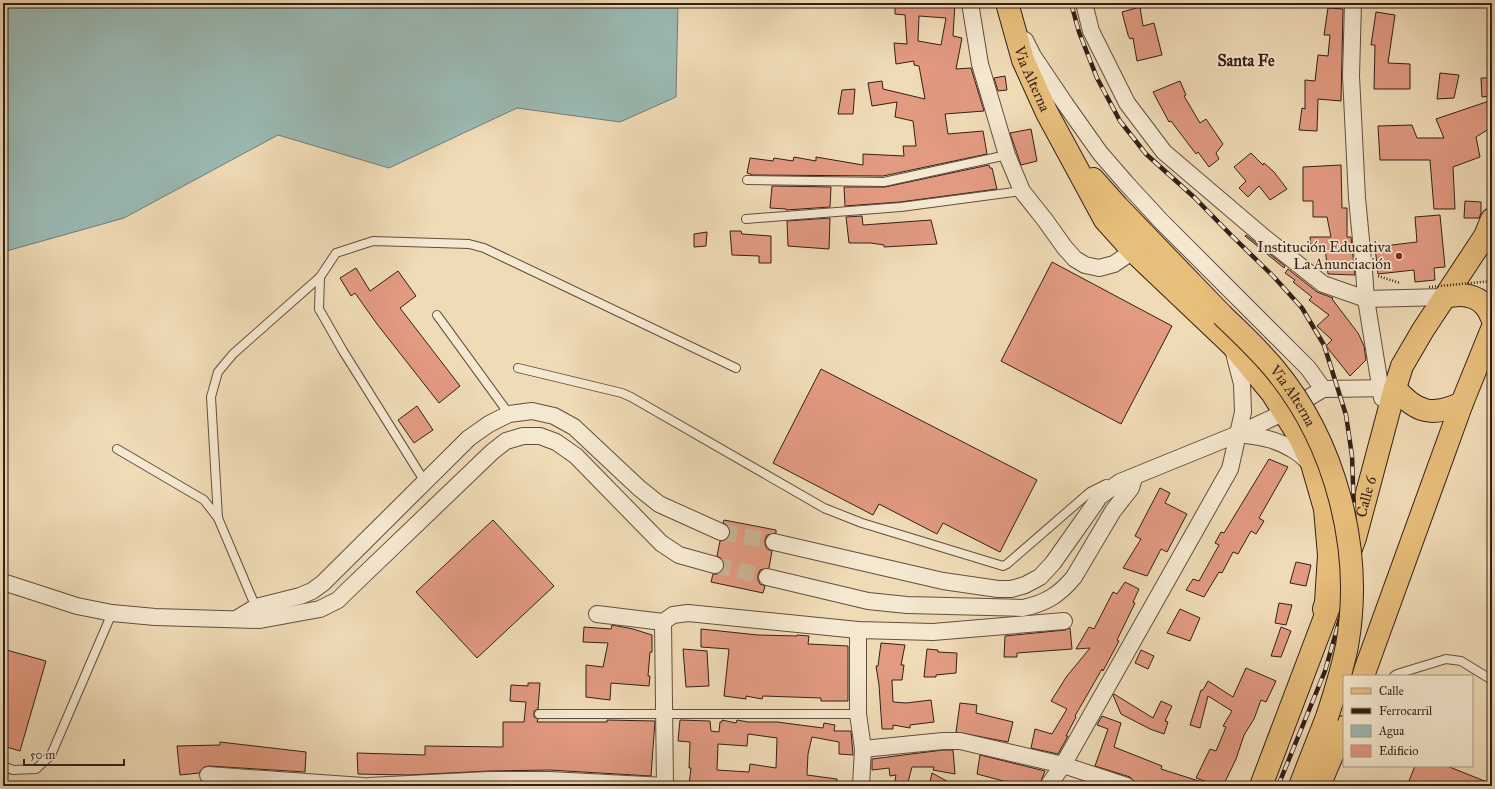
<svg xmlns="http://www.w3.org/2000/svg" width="1495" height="789" font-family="'IM FELL Great Primer',serif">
<rect width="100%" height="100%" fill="#efdbb6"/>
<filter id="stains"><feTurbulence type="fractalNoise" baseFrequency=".005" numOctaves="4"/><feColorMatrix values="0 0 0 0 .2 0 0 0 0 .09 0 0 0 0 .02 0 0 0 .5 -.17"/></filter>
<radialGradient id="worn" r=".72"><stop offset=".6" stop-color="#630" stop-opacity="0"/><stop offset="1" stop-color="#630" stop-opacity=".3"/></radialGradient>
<path fill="#9bbab4" stroke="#727c75" d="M3 3H678L676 97 620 122 517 108 389 168 278 135 124 218 3 252Z"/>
<g fill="#e29a81" stroke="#341f16" fill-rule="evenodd">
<path d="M895 3H955L953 36 962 38 956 69 971 68 984 111 945 114 948 134 983 131 987 154 883 176 753 175 747 173 750 158 773 161 774 158 793 161 794 157 816 161V157L863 165V154L904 156 903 146H916L913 121 895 117 897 102 872 106 868 83 882 81 883 89 925 99 919 66 914 65V61L896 64 894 43 907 44 905 15 895 14ZM919 16 946 18 941 45 918 41Z"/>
<path d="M1140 7 1143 26 1154 23 1162 55 1137 61 1133 38 1130 39 1128 35 1122 12Z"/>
<path d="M1328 8 1343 9 1341 101 1318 99 1317 131 1299 130 1302 108 1305 109V80L1315 81 1318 55 1328 56 1330 35H1324Z"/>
<path d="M1376 12 1395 15 1388 63 1410 64V89H1374L1375 45H1371Z"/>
<path d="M1440 73 1459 75 1454 98 1437 99Z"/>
<path d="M1005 76 1007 90 998 91 994 78Z"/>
<path d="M1481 78H1492V96L1482 97Z"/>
<path d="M1180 81 1186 95 1184 96 1200 123 1206 119 1223 144 1216 153 1219 159 1209 167 1198 152 1196 154 1171 121 1169 122 1153 92Z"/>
<path d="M855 89 853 114H838L842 90Z"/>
<path d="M1492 100V127L1476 137 1480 157 1453 167 1455 209H1434L1430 160H1380L1378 126 1412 125 1417 138H1444L1436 119Z"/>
<path d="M1031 129 1037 161 1021 165 1010 133Z"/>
<path d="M1251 153 1263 165 1264 163 1274 172 1287 189 1270 200 1259 186 1248 197 1239 188 1246 181 1234 167Z"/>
<path d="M989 165 990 168H992L997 189 900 202 845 206 844 187H885Z"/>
<path d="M1341 165 1342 208H1347V237H1351L1355 275 1328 274 1325 247H1311L1310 237H1331L1327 217H1313V201H1303V167Z"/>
<path d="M772 186 831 187 830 207 786 210V209L770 208Z"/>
<path d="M1465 201 1481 202V213L1479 218H1464Z"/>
<path d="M1440 215 1445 267 1434 268 1435 280 1415 282 1414 270 1378 274 1375 247 1417 242 1415 217Z"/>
<path d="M862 216 863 225 931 220 937 244 884 247V245L871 243H849L846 217Z"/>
<path d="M830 218 829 249 788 246 787 221Z"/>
<path d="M730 231H741L742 234 771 236V263H759V256L732 255Z"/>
<path d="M707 232 706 246 694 247V234Z"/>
<path d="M1246 235 1285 266 1284 268 1245 236Z"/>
<path d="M1052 262 1172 326 1121 424 1001 361Z"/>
<path d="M356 268 370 291 398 271 416 296 400 308 460 386 439 403 377 324 355 293 351 296 340 278Z"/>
<path d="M1288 269 1317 292 1333 298 1332 299 1358 333 1364 346 1366 360 1350 376 1326 346 1332 340 1317 326 1329 315 1309 300 1312 297 1293 282 1295 280 1285 273Z"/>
<path d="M821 369 1037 480 1000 552 943 523 937 534 879 504 873 515 773 463Z"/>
<path d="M417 406 433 430 414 443 398 420Z"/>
<path d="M1269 459 1288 467 1259 518 1264 521 1256 534 1251 531 1238 554 1233 552 1222 573 1219 572 1204 597 1186 590 1193 579 1199 581 1219 545 1215 543 1221 532 1224 533Z"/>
<path d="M1160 488 1170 493 1165 503 1187 514 1167 552 1161 549 1147 576 1123 568 1141 539 1135 536Z"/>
<path d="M493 520 554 586 477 658 416 592Z"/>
<path d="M724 520 776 530V533L767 535 765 540V544L767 549 772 551 769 568 760 570 758 575V580L760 584 765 586 763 593 711 582 713 574H717L721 572 724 567V563L722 559 717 556 720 541 726 540 730 536V531L728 526 723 523Z"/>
<path d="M1296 562 1311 565 1306 586 1290 583Z"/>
<path d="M1125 582 1139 589 1133 602 1135 603 1117 640 1119 641 1103 671 1102 669 1075 716 1076 717 1066 736H1068L1058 754 1031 748 1035 729 1052 734 1067 709 1051 701 1067 676 1090 648 1076 649 1089 627 1094 629 1113 592 1117 594Z"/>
<path d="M1279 603 1292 605 1286 625 1275 623Z"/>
<path d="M1180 609 1200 618 1190 641 1167 633Z"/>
<path d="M612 625 633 629 652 635V652H650L648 676H650L649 686 611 683 610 700 586 697V665L603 667 608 643 583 642 584 627 611 629Z"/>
<path d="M1281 627 1291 631 1281 657 1271 656Z"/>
<path d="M1070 628 1072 649 1017 653V657H1004L1005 636 1065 630Z"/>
<path d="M701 629 758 635 797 636V635L809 636 808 644 848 646V701H821V698L763 696 762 699 746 696V699L724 696 729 649 701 647Z"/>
<path d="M881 643 905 645 901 665H904L902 680H892L893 702 906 703 931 700 934 722 910 725V728L893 725V729H882L879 685 876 666H878Z"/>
<path d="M3 649 46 661 20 751 3 746Z"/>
<path d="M683 649 707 651 709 686 686 687Z"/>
<path d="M927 649 938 650V652L957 653 956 673 936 675V677H924Z"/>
<path d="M1141 650 1154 656 1148 669 1135 663Z"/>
<path d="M1246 668 1276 681 1266 702 1261 700 1254 719 1244 735 1236 759 1223 786H1218L1196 778 1210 749 1216 751 1226 727 1223 726 1232 711 1208 696 1200 728 1190 725 1201 690H1203L1208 681 1233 697Z"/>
<path d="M528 683H540L538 709 534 711V717L538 719 537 722H607V720L655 721 651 776 549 770 489 771 408 775 358 774 357 753 425 755V746L503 747V722H524L526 702 510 701 511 685 528 686Z"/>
<path d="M1114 694 1153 718 1161 701 1172 706 1165 721 1168 722 1164 734 1150 729 1121 714 1113 695Z"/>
<path d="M960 703 977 705 976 713 1013 722 1008 742 956 732Z"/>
<path d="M1102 716 1121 723 1114 747 1162 766 1161 769 1205 783V786H1148L1135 782 1130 777 1095 766 1108 729 1097 725Z"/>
<path d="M680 720 710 721 711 731 719 732 720 722H722V720L736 723 737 720 748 722H777L823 728 824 723 835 725 834 731H851L853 755 839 754V742L812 737 808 754 807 775 837 779 836 786 689 785 691 768H689L690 742 678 741ZM748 734 777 738 776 768 750 764 749 772 717 770 718 744 747 746Z"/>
<path d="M220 742 306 752 305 772 209 766 204 767 199 773 180 775 177 746 220 745Z"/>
<path d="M943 750H953L955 774 933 770 934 767H912L907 786H894L896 775 890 776 889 768 872 770V759Z"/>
<path d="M980 755 1045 771 1039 786H1022L977 774Z"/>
<path d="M1415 766H1447L1492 784V786H1407Z"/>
<path d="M932 773 956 786H929Z"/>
</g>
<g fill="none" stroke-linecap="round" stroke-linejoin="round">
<g stroke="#cab596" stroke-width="16" stroke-dasharray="16 8" stroke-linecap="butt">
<path d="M721 532 774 542"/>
<path d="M715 565 767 577"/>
</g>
<defs>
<g id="service">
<path d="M747 180 884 182 1007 155"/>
<path d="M746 219 901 207 1022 191"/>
<path d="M437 315 509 414"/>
<path d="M518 368 622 393 631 397 824 508 862 523 1003 566 1007 564 1090 492 1106 484"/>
<path d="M117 449 204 500 218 518 257 610"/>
<path d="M425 482 343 351 319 309 320 277 336 253 373 241 469 244 484 248 736 368"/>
<path d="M218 518 211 397 218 372 233 354 320 277"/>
<path d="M1394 676 1397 674 1446 659 1461 661 1492 680"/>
<path d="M539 714H858"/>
<path d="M3 766 13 770 36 769 51 755 112 613"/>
</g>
<g id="minor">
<path d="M970 3 980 64 1007 155 1022 191 1045 220 1065 248 1075 259 1085 265 1099 268 1114 264 1133 251"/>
<path d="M1084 3 1091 31 1127 103 1164 152 1265 238 1323 284 1366 299 1445 297"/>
<path d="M1353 3 1351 76 1357 198 1364 271 1366 299 1382 398"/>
<path d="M1025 40 1033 56 1066 105 1100 153 1126 183 1161 221 1308 368 1323 389"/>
<path d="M1238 434C1257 436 1276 439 1292 449 1298 452 1304 458 1309 462"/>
<path d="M774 542 943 581 998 589H1011L1025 585 1040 577 1053 563 1096 502 1099 497 1120 482 1238 434 1285 412 1323 389 1395 388"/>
<path d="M767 577 868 601 907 605 1023 608C1046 603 1059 595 1074 577L1113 511 1131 488 1134 478"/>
<path d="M3 582 77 606 112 613 155 617 260 620 320 609 338 600 346 592 492 452 506 441 523 436H540L556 442 576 456 661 543 679 555 715 565"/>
<path d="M597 614 663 622 673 615 688 613 858 630 933 632 1064 621"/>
<path d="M236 619 256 607 300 596 312 591 323 583 469 438 489 424 509 414 532 411 554 416 574 427 639 488 659 504 721 532"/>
<path d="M663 622 665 786"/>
<path d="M858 630V714L863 749 861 786"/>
<path d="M863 749 943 741H960L1063 765 1127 786"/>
<path d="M208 775 363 786"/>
<path d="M369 786 489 780H549L666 786"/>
<path d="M1048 786 1063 765 1230 469 1243 412 1242 384 1233 349"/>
</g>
<g id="primary">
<path id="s1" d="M1007 3 1023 60 1047 113 1105 220 1133 251 1233 346 1272 393 1300 438 1312 464 1325 509 1329 555 1326 602 1324 609"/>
<path d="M1093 179 1118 207 1222 315"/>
<path d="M1300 786 1327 717"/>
</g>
<g id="trunk">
<path d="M1445 297C1466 292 1484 296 1492 318"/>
<path d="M1395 388C1416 413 1433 417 1462 403"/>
<path d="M1363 676 1462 403 1492 329"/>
<path id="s2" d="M1261 786 1355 538 1395 388 1402 366 1423 330 1485 236 1492 219"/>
<path d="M1319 786 1344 727"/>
</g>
</defs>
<use href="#service" stroke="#634e3e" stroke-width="10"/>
<use href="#minor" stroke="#634e3e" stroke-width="18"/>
<use href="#primary" stroke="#341f16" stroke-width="24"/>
<use href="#trunk" stroke="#341f16" stroke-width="24"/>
<path stroke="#341f16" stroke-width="2.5" stroke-dasharray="1 2" stroke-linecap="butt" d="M1378 276 1400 283"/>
<use href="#service" stroke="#f5e8d0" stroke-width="8"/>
<use href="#minor" stroke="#f5e8d0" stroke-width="16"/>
<use href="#primary" stroke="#e8be7b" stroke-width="22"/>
<use href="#trunk" stroke="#e8be7b" stroke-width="22"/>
<defs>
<path id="rail" d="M1071 3 1079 32 1097 78 1120 121 1146 154 1195 198 1230 234 1273 276 1302 308 1324 345 1346 415 1352 456 1355 538 1344 604 1325 671 1278 786"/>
</defs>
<use href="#rail" stroke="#341f16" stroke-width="4.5"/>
<use href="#rail" stroke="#f5e8d0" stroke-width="3" stroke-dasharray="9" stroke-linecap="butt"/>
<defs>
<g id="primary-bridge">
<path id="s3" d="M1222 315C1240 332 1257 348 1273 367 1336 442 1364 550 1347 646 1342 670 1335 693 1327 717"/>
</g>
</defs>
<use href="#primary-bridge" stroke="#341f16" stroke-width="24" stroke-linecap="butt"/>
<path stroke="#341f16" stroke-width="2.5" stroke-dasharray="1 2" stroke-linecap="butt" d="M1429 287 1492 281"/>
<use href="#primary-bridge" stroke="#e8be7b" stroke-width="22"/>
</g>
<circle fill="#8f2418" stroke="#f5e8d0" stroke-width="1.5" cx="1399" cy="256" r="4"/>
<g text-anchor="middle" stroke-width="3.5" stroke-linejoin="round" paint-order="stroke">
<g font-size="15" fill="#341f16" stroke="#f5e8d0">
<text dy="5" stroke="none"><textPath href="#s1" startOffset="80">Via Alterna</textPath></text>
<text dy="5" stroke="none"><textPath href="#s3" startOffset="108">Via Alterna</textPath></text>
<text dy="5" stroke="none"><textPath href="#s2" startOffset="308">Calle 6</textPath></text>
</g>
<g font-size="15" fill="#341f16" stroke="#f5e8d0" text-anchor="end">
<text x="1391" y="252">Institución Educativa<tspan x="1391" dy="17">La Anunciación</tspan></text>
</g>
<g font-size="16" font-weight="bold" fill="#341f16" stroke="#f5e8d0">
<text x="1246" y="66">Santa Fe</text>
</g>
</g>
<rect width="1495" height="789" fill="none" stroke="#efdbb6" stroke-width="16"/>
<rect x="4" y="4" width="1487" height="781" fill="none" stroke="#341f16" stroke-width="2"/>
<rect x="8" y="8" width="1479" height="773" fill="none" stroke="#341f16"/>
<rect x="1343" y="675" width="130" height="92" fill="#f5e8d0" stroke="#a89886"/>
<rect x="1351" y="688" width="20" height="6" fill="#e8be7b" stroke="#a89886"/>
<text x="1379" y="695" font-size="12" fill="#341f16">Calle</text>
<rect x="1351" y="708" width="20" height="6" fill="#341f16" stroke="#a89886"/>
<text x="1379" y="715" font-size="12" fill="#341f16">Ferrocarril</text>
<rect x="1351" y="725" width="20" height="12" fill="#9bbab4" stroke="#a89886"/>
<text x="1379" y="735" font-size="12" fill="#341f16">Agua</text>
<rect x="1351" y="745" width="20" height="12" fill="#e29a81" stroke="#a89886"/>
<text x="1379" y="755" font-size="12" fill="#341f16">Edificio</text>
<path d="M24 759v6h100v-6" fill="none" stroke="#341f16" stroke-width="2"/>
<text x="30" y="759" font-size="12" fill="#341f16" stroke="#f5e8d0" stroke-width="3" paint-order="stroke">50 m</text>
<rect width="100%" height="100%" filter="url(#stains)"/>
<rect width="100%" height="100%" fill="url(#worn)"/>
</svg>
